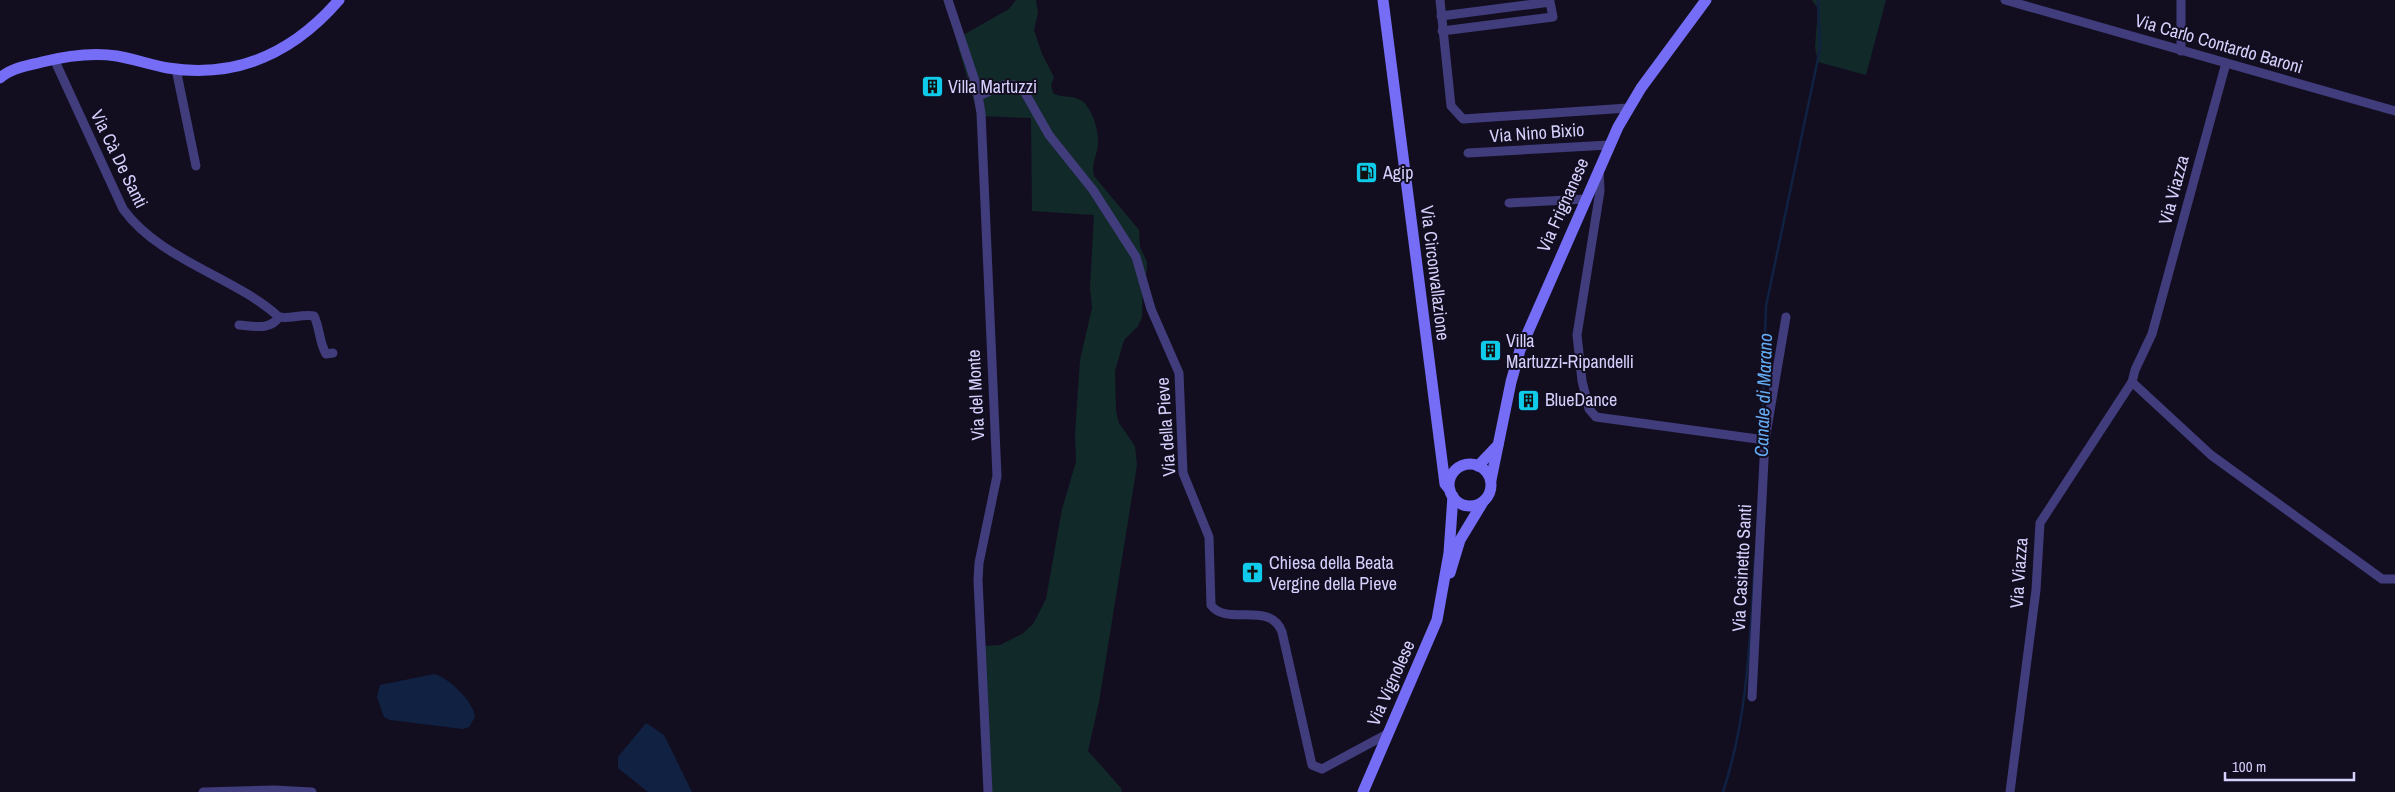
<svg xmlns="http://www.w3.org/2000/svg" width="2395" height="792" font-family="'Archivo Narrow',sans-serif">
<rect width="100%" height="100%" fill="#120e20"/>
<g fill="#122929">
<path d="M1016 0H1036L1038 13 1034 30 1042 54 1054 77 1051 85 1053 93C1062 99 1073 94 1082 101 1093 109 1099 132 1098 145 1097 156 1091 163 1094 176L1139 230 1140 247 1147 262V270L1143 282 1142 317 1138 326 1124 340 1115 371 1116 411 1119 423 1135 446 1137 465 1099 702 1088 751 1121 788 1122 792H988L984 646 1000 645 1022 634 1033 624 1046 599 1062 509 1076 462 1075 434 1080 360 1092 308 1090 288 1094 215 1032 211 1031 118 978 116 956 39 1009 9Z"/>
<path d="M1812 0H1886L1866 75 1818 62 1815 47 1818 9Z"/>
</g>
<g fill="#102142">
<path d="M434 674C448 677 474 702 475 717L469 727 463 729 390 720 384 717 377 697 380 685Z"/>
<path d="M646 723 664 735 692 792H648L618 768V757Z"/>
</g>
<g fill="none" stroke-linecap="round" stroke-linejoin="round">
<g stroke="#102142" stroke-width="2.5">
<path d="M1762 431 1766 306 1820 49 1818 0"/>
<path d="M1723 792C1748 717 1750 637 1755 559"/>
</g>
<g stroke="#413c7c" stroke-width="9">
<path d="M948 0 976 84 981 113 997 476 979 563 978 580 988 792"/>
<path d="M1440 0 1451 106 1463 119 1628 108"/>
<path d="M2005 0 2395 111"/>
<path d="M2181 0V51"/>
<path d="M1441 16 1550 2 1553 17 1442 31"/>
<path d="M54 59 123 209C161 261 232 275 279 317"/>
<path d="M2226 63 2152 334 2135 370 2132 382 2211 455 2382 579H2395"/>
<path d="M176 69 196 166"/>
<path d="M979 96 1003 85H1015L1024 91 1049 135 1093 190 1136 257 1151 309 1179 373 1183 473 1209 537 1211 605C1226 627 1270 600 1282 632L1312 765 1322 769 1389 733"/>
<path d="M1468 153 1609 145"/>
<path d="M1599 168 1600 191 1577 335 1582 381 1589 409 1596 417 1765 440"/>
<path d="M1509 203 1585 199"/>
<path d="M279 317C291 319 301 314 314 316 320 328 319 342 326 354L333 353"/>
<path d="M239 325C253 326 270 331 279 317"/>
<path d="M1752 697 1765 440 1786 317"/>
<path d="M203 792 274 790 312 792"/>
<path d="M2010 792 2036 590 2040 523 2132 382"/>
</g>
<g stroke="#756df6" stroke-width="11">
<path d="M1383 0 1445 484 1450 490"/>
<path d="M0 78C11 68 27 66 42 62 66 56 91 52 117 56 134 59 151 65 168 68 238 79 294 52 339 0"/>
<circle cx="1470" cy="485" r="21"/>
<path d="M1478 466 1498 445"/>
<path d="M1491 480 1511 382 1520 350 1618 127 1641 88 1706 0"/>
<path d="M1450 573 1460 540 1483 502"/>
<path d="M1363 792 1437 620 1449 553 1453 496"/>
</g>
</g>
<defs>
<symbol id="building-square" viewBox="-11 -11 22 22"><rect x="-9" y="-9" width="18" height="18" rx="4" fill="#0fcbe9" stroke="#120e20"/><path d="M-4-6H4V6H1V3H-1V6H-4ZM-2.5-4.3h1.7v1.8h-1.7ZM.8-4.3h1.7v1.8H.8ZM-2.5-1h1.7V.8h-1.7ZM.8-1h1.7V.8H.8Z" fill="#111"/></symbol>
<symbol id="fuel-square" viewBox="-11 -11 22 22"><rect x="-9" y="-9" width="18" height="18" rx="4" fill="#0fcbe9" stroke="#120e20"/><path d="M-5.5-6h7V0h2V4h1.3V-2.5L3-4.5l.8-.8L6-3V5H2.5V1h-1V6h-7ZM-4.2-4.7v3.2H.2V-4.7Z" fill="#111"/></symbol>
<symbol id="church-square" viewBox="-11 -11 22 22"><rect x="-9" y="-9" width="18" height="18" rx="4" fill="#0fcbe9" stroke="#120e20"/><path d="M-1.2-6h2.4v3.5h3.3v2.4h-3.3V6h-2.4V-.1h-3.3v-2.4h3.3Z" fill="#111"/></symbol>
</defs>
<g fill-rule="evenodd">
<use href="#building-square" x="920" y="74" width="25" height="25"/>
<use href="#fuel-square" x="1354" y="160" width="25" height="25"/>
<use href="#building-square" x="1478" y="338" width="25" height="25"/>
<use href="#building-square" x="1516" y="388" width="25" height="25"/>
<use href="#church-square" x="1240" y="560" width="25" height="25"/>
</g>
<g text-anchor="middle" stroke-width="4" stroke-linejoin="round" paint-order="stroke">
<g font-size="18" fill="#d6d0fc" stroke="#120e20">
<text transform="translate(2219 44) rotate(16)" y="6">Via Carlo Contardo Baroni</text>
<text transform="translate(1537 133) rotate(-4)" y="6">Via Nino Bixio</text>
<text transform="translate(119 159) rotate(64)" y="6">Via Cà De Santi</text>
<text transform="translate(2174 190) rotate(-75)" y="6">Via Viazza</text>
<text transform="translate(1563 205) rotate(-66)" y="6">Via Frignanese</text>
<text transform="translate(1435 273) rotate(83)" y="6">Via Circonvallazione</text>
<text transform="translate(976 395) rotate(-93)" y="6">Via del Monte</text>
<text transform="translate(1166 427) rotate(-94)" y="6">Via della Pieve</text>
<text transform="translate(1742 568) rotate(-87)" y="6">Via Casinetto Santi</text>
<text transform="translate(2019 573) rotate(-86)" y="6">Via Viazza</text>
<text transform="translate(1391 683) rotate(-66)" y="6">Via Vignolese</text>
</g>
<g font-size="18" fill="#d6d0fc" stroke="#120e20" text-anchor="start">
<text x="948" y="93">Villa Martuzzi</text>
<text x="1383" y="179">Agip</text>
<text x="1506" y="347">Villa<tspan x="1506" dy="21">Martuzzi-Ripandelli</tspan></text>
<text x="1545" y="406">BlueDance</text>
<text x="1269" y="569">Chiesa della Beata<tspan x="1269" dy="21">Vergine della Pieve</tspan></text>
</g>
<g font-size="19" font-style="italic" fill="#64adf5" stroke="#120e20">
<text transform="translate(1763 395) rotate(-88)" y="7">Canale di Marano</text>
</g>
</g>
<path d="M2225 772v8h129v-8" fill="none" stroke="#d6d0fc" stroke-width="2.5"/>
<text x="2232" y="772" font-size="15" fill="#d6d0fc" stroke="#120e20" stroke-width="4" paint-order="stroke">100 m</text>
</svg>
